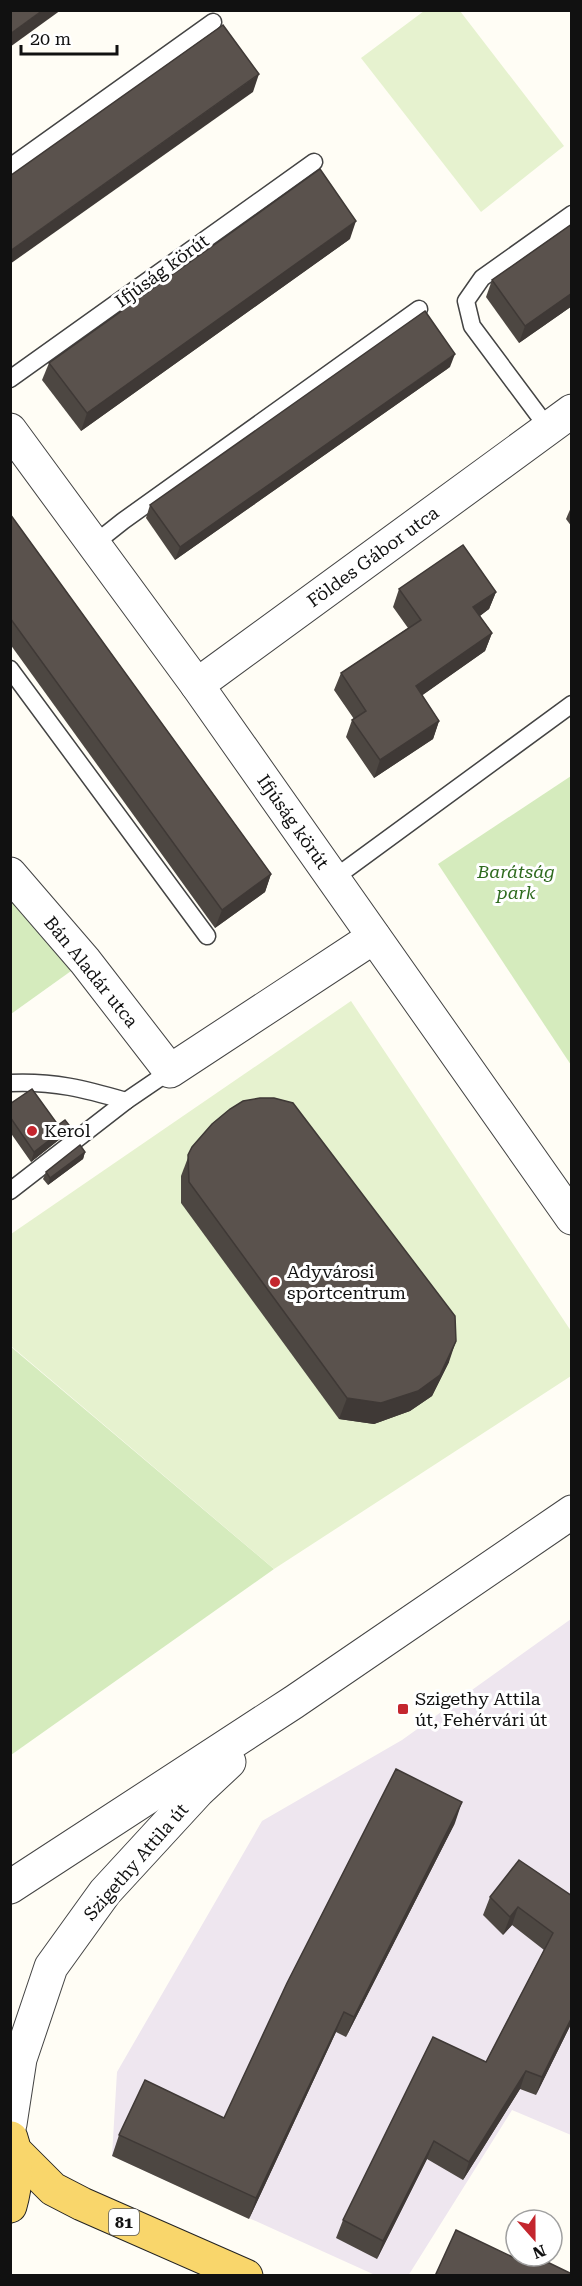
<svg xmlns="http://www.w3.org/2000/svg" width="582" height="2286" font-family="'Roboto Serif',serif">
<rect width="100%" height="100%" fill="#fffdf5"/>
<path fill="#eee6ef" d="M571 1619V2135L512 2110 408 2276 375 2275 112 2156 117 2072 262 1821 402 1740Z"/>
<g fill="#d5ebbd">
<path d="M571 776V1065L438 864Z"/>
<path d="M10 874 85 961 11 1014H10Z"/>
<path d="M10 1346 274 1569 11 1755H10Z"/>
</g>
<g fill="#e6f2cf">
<path d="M424 11H460L564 146 481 212 361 58Z"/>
<path d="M351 1001 571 1331V1376L274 1569 11 1346V1234Z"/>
</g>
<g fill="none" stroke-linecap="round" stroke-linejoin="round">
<defs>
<g id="service">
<path d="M10 167 213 22"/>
<path d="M10 379 314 162"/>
<path d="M548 428 472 326 466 301 482 278 572 214"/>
<path d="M94 544 123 521 419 309"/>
<path d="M10 669 207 936"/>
<path d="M333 879 572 704"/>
<path d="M10 1083C54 1081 85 1089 126 1101"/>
<path d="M10 1191 126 1101 170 1071"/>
</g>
<g id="minor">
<path d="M197 685 572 411"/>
<path d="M10 874 85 961 170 1071 374 937"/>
</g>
<g id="tertiary">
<path d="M10 430 197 685 572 1218"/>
<path d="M10 1887 294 1702 572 1512"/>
<path d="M10 2124 20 2059 51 1967 105 1892 198 1791 229 1762"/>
</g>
<g id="primary">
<path d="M15 2151 53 2189 82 2204 246 2276"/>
<path d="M10 2206C16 2185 18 2158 11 2138"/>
</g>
</defs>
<use href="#service" stroke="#444" stroke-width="19"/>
<use href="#minor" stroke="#444" stroke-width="35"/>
<use href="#tertiary" stroke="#444" stroke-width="35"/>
<use href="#primary" stroke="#222" stroke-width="35"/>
<use href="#service" stroke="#fff" stroke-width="16"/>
<use href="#minor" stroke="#fff" stroke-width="33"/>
<use href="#tertiary" stroke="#fff" stroke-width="33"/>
<use href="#primary" stroke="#f9d66b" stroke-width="33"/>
</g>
<g fill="#4d4742">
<path d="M572 224V306L519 343 486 297 492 280Z"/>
<path d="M350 239 81 431 42 380 49 363Z"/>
<path d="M450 367 175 560 146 518 150 505Z"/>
<path d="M572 505V527L566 519Z"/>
<path d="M10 514 271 874 265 892 215 928 10 644Z"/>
<path d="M399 589 496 592 489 609 480 616 492 633 485 651 422 695 439 721 433 739 374 778 346 737 352 720 354 719 334 690 341 673 408 628 393 607Z"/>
<path d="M10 1104 58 1125H69L65 1135 31 1162 10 1132Z"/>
<path d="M192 1147 449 1362 432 1396 410 1411 374 1424 339 1419 181 1203V1176Z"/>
<path d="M85 1152 83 1159 48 1185 43 1179 46 1172Z"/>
<path d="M455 1823 346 2037 336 2032 249 2219 112 2156 119 2135 224 2118Z"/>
<path d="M572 1896V2022L536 2095 520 2089 463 2180 427 2159 377 2259 336 2238 343 2220 486 2062 544 1950 512 1925 503 1935 483 1915 490 1897Z"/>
</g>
<g fill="#3f3936">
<path d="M43 10H61L10 47V34Z"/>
<path d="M259 74 253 92 10 264V251Z"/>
<path d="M356 221 350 239 81 431 87 413Z"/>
<path d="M572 293V306L519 343 525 326Z"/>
<path d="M455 354 450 367 175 560 180 547Z"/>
<path d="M496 592 489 609 467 625 473 607Z"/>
<path d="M492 633 485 651 410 704 416 686Z"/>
<path d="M439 721 433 739 374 778 380 760Z"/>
<path d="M271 874 265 892 215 928 222 910Z"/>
<path d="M69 1125 65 1135 31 1162 34 1152Z"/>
<path d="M85 1152 83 1159 48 1185 50 1178Z"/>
<path d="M456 1341 449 1362 432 1396 410 1411 374 1424 339 1419 347 1398Z"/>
<path d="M462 1802 455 1823 346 2037 354 2017Z"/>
<path d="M518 1907 512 1925 503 1935 510 1917Z"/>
<path d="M344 2012 336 2032 249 2219 256 2198Z"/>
<path d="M572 2017V2022L536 2095 542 2077Z"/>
<path d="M526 2071 520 2089 463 2180 469 2162Z"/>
<path d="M434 2141 427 2159 377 2259 383 2241Z"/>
</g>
<g fill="#5a524d" stroke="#3f3936" stroke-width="1.5">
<path d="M10 10H43L10 34Z"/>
<path d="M223 25 259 74 10 251V176Z"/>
<path d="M320 169 356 221 87 413 49 363Z"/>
<path d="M572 224V293L525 326 492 280Z"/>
<path d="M425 311 455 354 180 547 150 505Z"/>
<path d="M10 514 271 874 222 910 10 618Z"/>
<path d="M463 545 496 592 473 607 492 633 416 686 439 721 380 760 352 720 366 711 341 673 421 620 399 589Z"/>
<path d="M32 1089 58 1125 65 1120 69 1125 34 1152 10 1117V1104Z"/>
<path d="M260 1098H274L293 1103 455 1316 456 1341 440 1375 418 1391 381 1403 347 1398 189 1182 188 1155 192 1147 212 1124 230 1109 243 1101Z"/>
<path d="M80 1145 85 1152 50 1178 46 1172Z"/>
<path d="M396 1769 462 1802 354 2017 344 2012 256 2198 119 2135 145 2080 224 2118 287 1983Z"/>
<path d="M519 1860 572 1896V2017L542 2077 526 2071 469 2162 434 2141 383 2241 343 2220 433 2037 486 2062 553 1933 518 1907 510 1917 490 1897Z"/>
<path d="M456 2230 521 2261 523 2256H535L572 2274V2276H435Z"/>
</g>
<g fill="#c4262e" stroke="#fff" stroke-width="2">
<circle cx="32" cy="1131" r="6"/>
<circle cx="275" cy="1282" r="6"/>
<rect x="397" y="1703" width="12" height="12" rx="3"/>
</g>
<g text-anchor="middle" stroke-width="6" stroke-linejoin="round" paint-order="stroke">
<rect fill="#fff" stroke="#585858" stroke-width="1.5" x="109" y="2209" width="30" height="26" rx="4.5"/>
<g font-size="16" font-weight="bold" fill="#111">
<text x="124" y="2228">81</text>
</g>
<g font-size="18" fill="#111" stroke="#fff">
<text transform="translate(162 271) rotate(-36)" y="6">Ifjúság körút</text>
<text transform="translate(373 557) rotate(-36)" y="6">Földes Gábor utca</text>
<text transform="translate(293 822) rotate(55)" y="6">Ifjúság körút</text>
<text transform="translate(91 972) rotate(51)" y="6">Bán Aladár utca</text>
<text transform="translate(136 1862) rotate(-49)" y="6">Szigethy Attila út</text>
</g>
<g font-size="18" font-style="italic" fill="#2f6b1f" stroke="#fff">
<text x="516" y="878">Barátság<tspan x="516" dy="21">park</tspan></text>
</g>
<g font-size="18" fill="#111" stroke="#fff" text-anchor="start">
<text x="44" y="1137">Kerol</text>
<text x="287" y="1278">Adyvárosi<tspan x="287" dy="21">sportcentrum</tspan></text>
<text x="415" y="1705">Szigethy Attila<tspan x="415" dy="21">út, Fehérvári út</tspan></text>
</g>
</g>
<rect width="582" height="2286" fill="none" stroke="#111111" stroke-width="24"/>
<g transform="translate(534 2238) rotate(159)"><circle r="28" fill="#ffffff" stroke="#a0a0a0" stroke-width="1.5"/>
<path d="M0-4.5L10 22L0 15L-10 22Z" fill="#c4262e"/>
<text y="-9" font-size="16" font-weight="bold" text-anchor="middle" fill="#111111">N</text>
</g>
<path d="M21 45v9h96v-9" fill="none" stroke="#111111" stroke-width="3"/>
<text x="30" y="45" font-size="18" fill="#111111" stroke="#ffffff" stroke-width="4.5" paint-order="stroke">20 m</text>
</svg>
